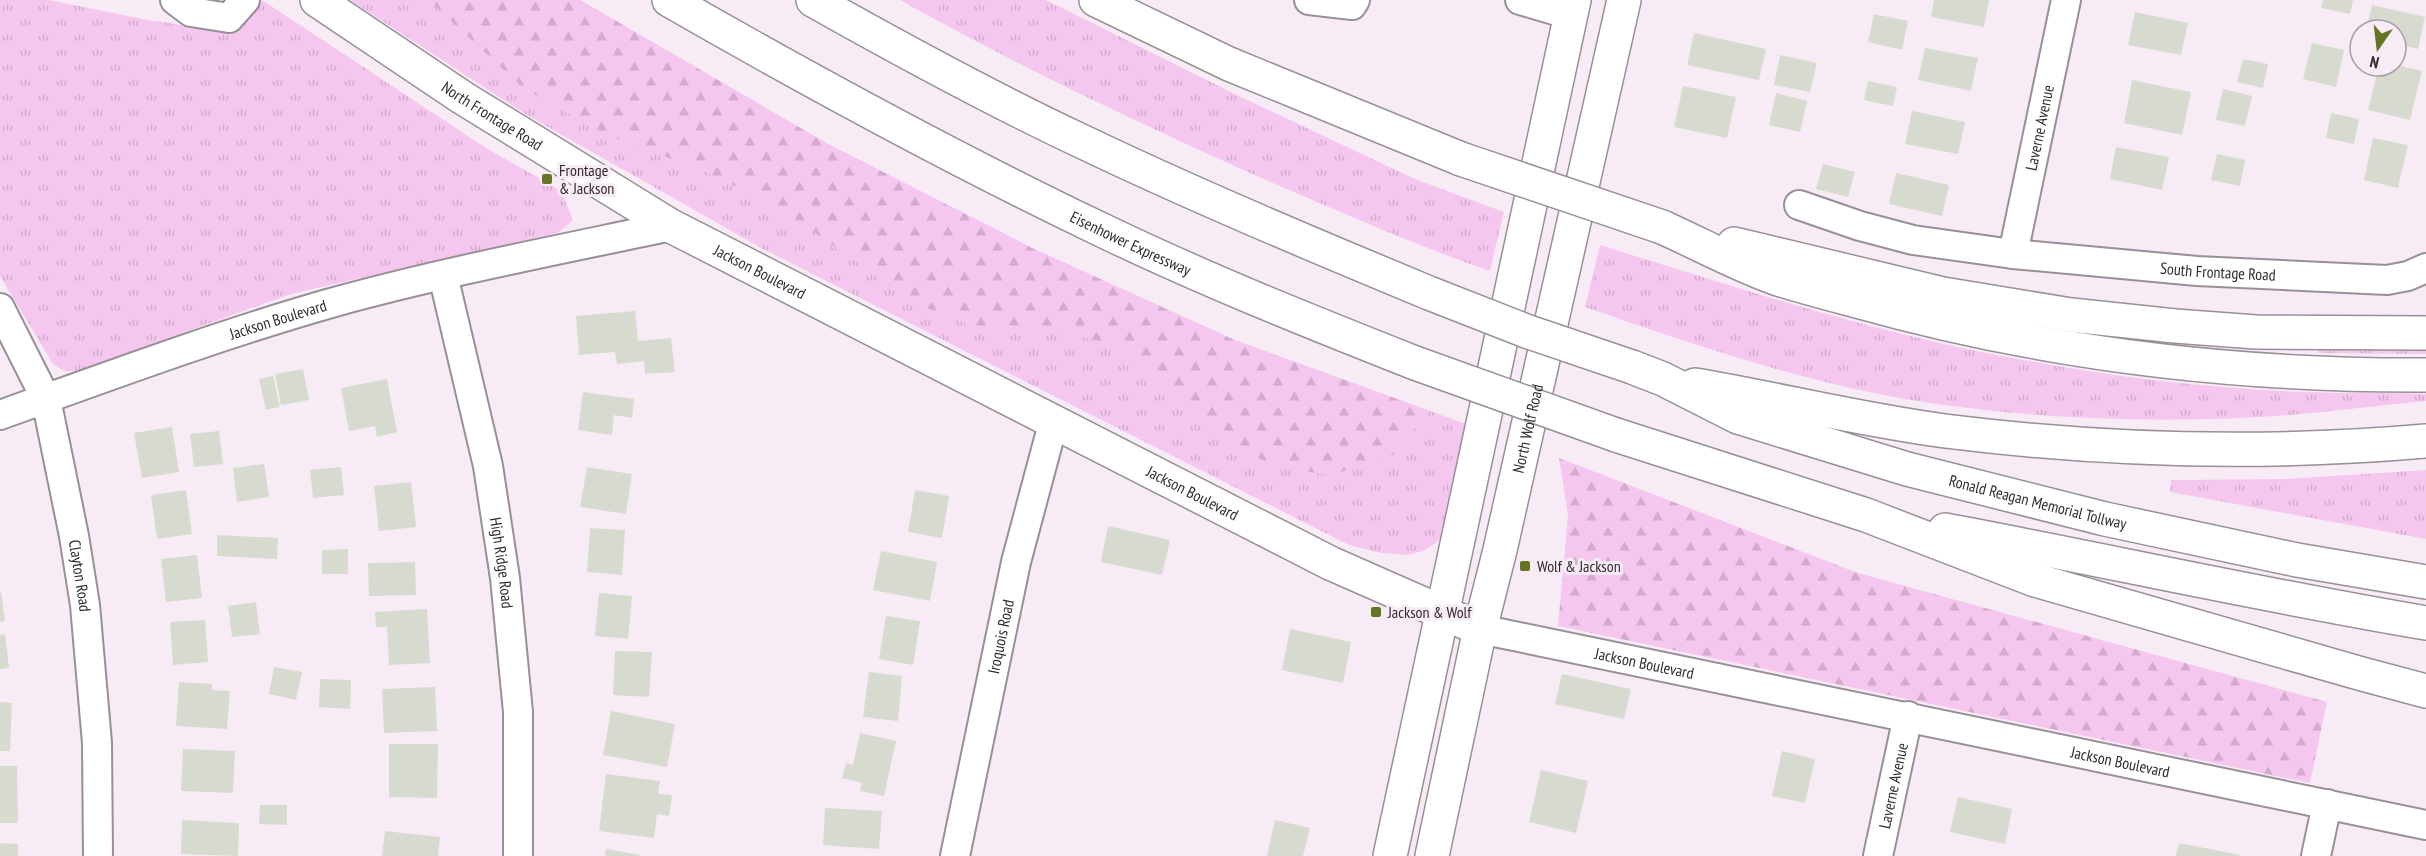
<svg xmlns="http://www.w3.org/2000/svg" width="2426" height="856" font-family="'PT Sans Narrow',sans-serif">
<defs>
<pattern id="grass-tufts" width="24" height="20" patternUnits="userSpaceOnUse" patternTransform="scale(1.5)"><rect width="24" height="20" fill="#f5c7ef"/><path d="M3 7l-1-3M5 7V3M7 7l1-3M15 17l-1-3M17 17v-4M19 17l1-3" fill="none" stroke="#d2abcd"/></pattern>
<pattern id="forest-firs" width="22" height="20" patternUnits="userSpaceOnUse" patternTransform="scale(1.5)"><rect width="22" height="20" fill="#f5c7ef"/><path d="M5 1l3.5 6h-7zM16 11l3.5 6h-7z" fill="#d2abcd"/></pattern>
</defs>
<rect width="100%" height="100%" fill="#f7ecf5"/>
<g fill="url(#grass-tufts)">
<path d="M0 0H49L153 21C198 24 229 49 262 0L486 148 561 191 573 220 558 233 291 294 75 371H64L53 364 0 276Z"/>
<path d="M350 0H580L828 144 1032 248 1235 340 1474 427 1449 528 1437 542 1423 551 1407 555 1381 553 1349 545 763 249 527 115Z"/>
<path d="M900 0H1046L1241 97 1415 179 1504 212 1490 271C1417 246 1346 214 1275 184 1148 128 1022 68 900 0Z"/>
<path d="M1600 245C1741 289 1883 336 2029 361 2121 378 2215 389 2308 392 2347 394 2387 392 2426 394V401C2371 406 2315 414 2259 417 2150 423 2038 419 1930 403 1812 385 1697 346 1585 307Z"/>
<path d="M2426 348V354L2319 353 2317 349Z"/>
<path d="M2426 470V539L2170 492 2171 480 2286 479Z"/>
</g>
<g fill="url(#forest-firs)">
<path d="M429 0H580L828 144 1032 248 1234 340 1430 411 1392 456 1331 475 1281 468 1230 446 1188 398 1114 345 1052 330 988 332 912 302 778 206 701 170 602 133 522 87Z"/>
<path d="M1559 458 1858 573 2327 702 2310 783 1558 626 1568 515Z"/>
</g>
<g fill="#d7dbcf">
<path d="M1934 0H1989L1984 27 1931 17Z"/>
<path d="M2323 0H2353L2350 14 2321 8Z"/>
<path d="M2372 5 2425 17 2418 49 2396 44V30H2366Z"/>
<path d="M2135 12 2188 23 2181 55 2128 45Z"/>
<path d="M1874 14 1908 21 1902 50 1868 42Z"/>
<path d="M1694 33 1766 49 1759 80 1687 65Z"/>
<path d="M2312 43 2344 50 2336 87 2303 79Z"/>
<path d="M1925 48 1978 58 1971 91 1918 80Z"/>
<path d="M1780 55 1817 63 1810 92 1774 85Z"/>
<path d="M2243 59 2268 64 2263 88 2237 82Z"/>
<path d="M2396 65 2422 71 2410 120 2368 110 2379 66Z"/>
<path d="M2132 80 2191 92 2182 135 2124 123Z"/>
<path d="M1868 81 1897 87 1893 106 1864 100Z"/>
<path d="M1683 86 1736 97 1727 138 1674 127Z"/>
<path d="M2223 89 2252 96 2245 126 2216 120Z"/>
<path d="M1776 93 1807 101 1800 132 1769 125Z"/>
<path d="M1912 111 1965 122 1958 154 1905 144Z"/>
<path d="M2331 113 2359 119 2354 144 2326 138Z"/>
<path d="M2373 138 2408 145 2398 188 2364 180Z"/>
<path d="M2116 147 2169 157 2162 190 2110 179Z"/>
<path d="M2217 154 2245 160 2240 186 2211 180Z"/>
<path d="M1823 164 1855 172 1848 197 1816 189Z"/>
<path d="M1896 173 1949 185 1942 216 1889 204Z"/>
<path d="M635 311 638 341 671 338 675 372 645 374 644 361 617 364 615 352 579 355 576 316Z"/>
<path d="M303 369 309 400 281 405 275 374Z"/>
<path d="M273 376 280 407 266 410 259 379Z"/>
<path d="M387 379 397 432 377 437 375 426 349 431 341 388Z"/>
<path d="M583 392 634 399 632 418 614 415 612 435 578 430Z"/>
<path d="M172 427 179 472 142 478 134 433Z"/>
<path d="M219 431 223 464 194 467 190 434Z"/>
<path d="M264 464 269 497 237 502 233 468Z"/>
<path d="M341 467 344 495 313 498 310 470Z"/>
<path d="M587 467 632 474 626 514 580 507Z"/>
<path d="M411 482 416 527 379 531 374 486Z"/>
<path d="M186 490 192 534 157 539 151 495Z"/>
<path d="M915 490 949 496 942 538 908 532Z"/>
<path d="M1108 526 1170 540 1162 575 1101 562Z"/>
<path d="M590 528 625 530 622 575 587 572Z"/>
<path d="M217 535 278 538 277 559 217 556Z"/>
<path d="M348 549V574H322V550Z"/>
<path d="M881 551 937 562 930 601 873 590Z"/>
<path d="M197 555 202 598 166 602 161 559Z"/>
<path d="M415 562 416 595 369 596 368 563Z"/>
<path d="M1 591 5 621 0 622V592Z"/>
<path d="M599 593 632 596 628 639 595 636Z"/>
<path d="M256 602 260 634 232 637 228 606Z"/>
<path d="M427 609 430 663 389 665 387 627H376L375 612Z"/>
<path d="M886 616 920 621 913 665 879 659Z"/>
<path d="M205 620 208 662 173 665 170 622Z"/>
<path d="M1290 629 1351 642 1343 683 1282 670Z"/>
<path d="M5 634 9 668 0 669V635Z"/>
<path d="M615 651 652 652 649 697 613 695Z"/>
<path d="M274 667 302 672 296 700 269 694Z"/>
<path d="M869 672 902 676 898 721 863 717Z"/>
<path d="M1562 674 1631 689 1624 719 1555 704Z"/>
<path d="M320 679 351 680 350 709 319 707Z"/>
<path d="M179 682 212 684V690L230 691 227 729 176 726Z"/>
<path d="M435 687 437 731 384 733 382 689Z"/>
<path d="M0 702 12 703 10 751H0Z"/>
<path d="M611 711 675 724 667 767 603 755Z"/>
<path d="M860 733 896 741 884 796 860 791 862 783 842 778 846 763 853 765Z"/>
<path d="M389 744H438L437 798 389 797Z"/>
<path d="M183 749 235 751 233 793 181 791Z"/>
<path d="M1782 751 1815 759 1805 803 1772 796Z"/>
<path d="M0 766H17L18 823H0Z"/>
<path d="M1541 770 1588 781 1576 833 1529 822Z"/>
<path d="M606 774 660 781 658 794 672 795 669 816 657 814 654 838 599 831Z"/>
<path d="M1958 797 2012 809 2005 844 1950 832Z"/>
<path d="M260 805H287V825L259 824Z"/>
<path d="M825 808 882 811 879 849 823 845Z"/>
<path d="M182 820 239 823 238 856 181 854Z"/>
<path d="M1275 820 1310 828 1303 856H1267Z"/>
<path d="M385 831 440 837 438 856H382Z"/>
<path d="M0 843 18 844V856H0Z"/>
<path d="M2179 843 2240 855V856H2176Z"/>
<path d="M606 849 640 855V856H605Z"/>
</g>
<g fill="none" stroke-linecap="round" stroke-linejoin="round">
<defs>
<g id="minor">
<path d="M175 0 191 12 229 18 245 0"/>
<path d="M1309 0 1352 5 1355 0"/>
<path d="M1520 0 1571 15"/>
<path id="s1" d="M1799 205 1860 226 1913 240 2013 254 2197 271 2387 280 2408 276 2426 268"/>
<path id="s2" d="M2013 254 2066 0"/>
<path id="s3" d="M443 275 488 466 505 578 518 712V856"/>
<path id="s4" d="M0 308 46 399 74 536 85 605 97 743 98 856"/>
<path id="s5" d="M0 415C109 376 219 335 331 303 443 272 558 250 671 226"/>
<path id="s6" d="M1480 629 2426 825"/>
<path id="s7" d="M955 856 1016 562 1054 420"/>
<path id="s8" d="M1878 856 1908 716"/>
<path d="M2316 856 2327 804"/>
</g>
<g id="major">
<path id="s9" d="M317 0 463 98 671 226 1330 563 1480 629"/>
<path d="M1390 856 1574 0"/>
<path id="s10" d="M1432 856 1480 629 1500 550 1624 0"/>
</g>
<g id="highway">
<path id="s11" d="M669 0C812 82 957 161 1106 232 1206 280 1311 322 1415 363"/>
<path d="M813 0C900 49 988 97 1079 140 1194 195 1311 244 1429 293"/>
<path d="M1096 0 1229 64 1461 159"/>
<path d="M1662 227C1700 244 1738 265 1778 279 1804 287 1830 294 1857 301 2042 353 2233 376 2426 375"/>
<path d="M1734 244 1943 294 2071 315 2175 326 2256 332 2426 333"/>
<path id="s12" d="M1632 367 1663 379 1738 417 1907 469 2105 519 2297 560 2426 582"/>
<path d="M1695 385C1778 399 1861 420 1945 431 2105 451 2266 455 2426 441"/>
<path d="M1616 435 1866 515 2035 580 2362 674 2426 691"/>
<path d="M1945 530C2105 560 2265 596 2426 623"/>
</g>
</defs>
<use href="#minor" stroke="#998f98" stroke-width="32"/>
<use href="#major" stroke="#998f98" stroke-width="36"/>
<use href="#highway" stroke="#998f98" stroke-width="36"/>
<use href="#minor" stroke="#fff" stroke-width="28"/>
<use href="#major" stroke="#fff" stroke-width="33"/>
<use href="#highway" stroke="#fff" stroke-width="33"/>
<defs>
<g id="highway-bridge">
<path d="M1461 159 1662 227"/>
<path d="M1429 293 1526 331 1632 367"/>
<path d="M1415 363 1616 435"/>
</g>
</defs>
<use href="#highway-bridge" stroke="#998f98" stroke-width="36" stroke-linecap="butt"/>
<use href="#highway-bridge" stroke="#fff" stroke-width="33"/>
</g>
<g fill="#657523" stroke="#f7ecf5" stroke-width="2">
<rect x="541" y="173" width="12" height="12" rx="3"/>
<rect x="1519" y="560" width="12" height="12" rx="3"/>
<rect x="1370" y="606" width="12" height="12" rx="3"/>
</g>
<g text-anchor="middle" stroke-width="6" stroke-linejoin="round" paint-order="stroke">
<g font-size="16" fill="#2f2b2e" stroke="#f7ecf5">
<text dy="6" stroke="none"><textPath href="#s9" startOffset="210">North Frontage Road</textPath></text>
<text dy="6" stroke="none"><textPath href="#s2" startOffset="129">Laverne Avenue</textPath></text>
<text dy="6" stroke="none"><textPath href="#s11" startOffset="522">Eisenhower Expressway</textPath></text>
<text dy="6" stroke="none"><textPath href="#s9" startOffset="520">Jackson Boulevard</textPath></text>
<text dy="6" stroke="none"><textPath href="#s1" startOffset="426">South Frontage Road</textPath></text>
<text dy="6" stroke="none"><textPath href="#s5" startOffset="294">Jackson Boulevard</textPath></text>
<text dy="6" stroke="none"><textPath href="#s10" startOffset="438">North Wolf Road</textPath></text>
<text dy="6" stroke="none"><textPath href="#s9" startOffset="1006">Jackson Boulevard</textPath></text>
<text dy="6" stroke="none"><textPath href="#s12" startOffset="429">Ronald Reagan Memorial Tollway</textPath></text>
<text dy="6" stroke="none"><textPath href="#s3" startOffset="294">High Ridge Road</textPath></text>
<text dy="6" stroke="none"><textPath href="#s4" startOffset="282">Clayton Road</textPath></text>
<text dy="6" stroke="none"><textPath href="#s7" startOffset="224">Iroquois Road</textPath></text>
<text dy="6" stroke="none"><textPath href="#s6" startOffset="168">Jackson Boulevard</textPath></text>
<text dy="6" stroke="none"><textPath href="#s6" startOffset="654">Jackson Boulevard</textPath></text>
<text dy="6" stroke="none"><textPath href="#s8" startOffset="72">Laverne Avenue</textPath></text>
</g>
<g font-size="16" fill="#2f2b2e" stroke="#f7ecf5" text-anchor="start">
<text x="559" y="176">Frontage<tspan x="559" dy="18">&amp; Jackson</tspan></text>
<text x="1537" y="572">Wolf &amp; Jackson</text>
<text x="1388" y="618">Jackson &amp; Wolf</text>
</g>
</g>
<g transform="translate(2378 48) rotate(194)"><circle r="28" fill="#f7ecf5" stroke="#a79fa5" stroke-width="1.5"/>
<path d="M0-4.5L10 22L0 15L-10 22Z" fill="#657523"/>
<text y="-9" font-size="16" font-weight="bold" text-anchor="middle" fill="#2f2b2e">N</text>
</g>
</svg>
